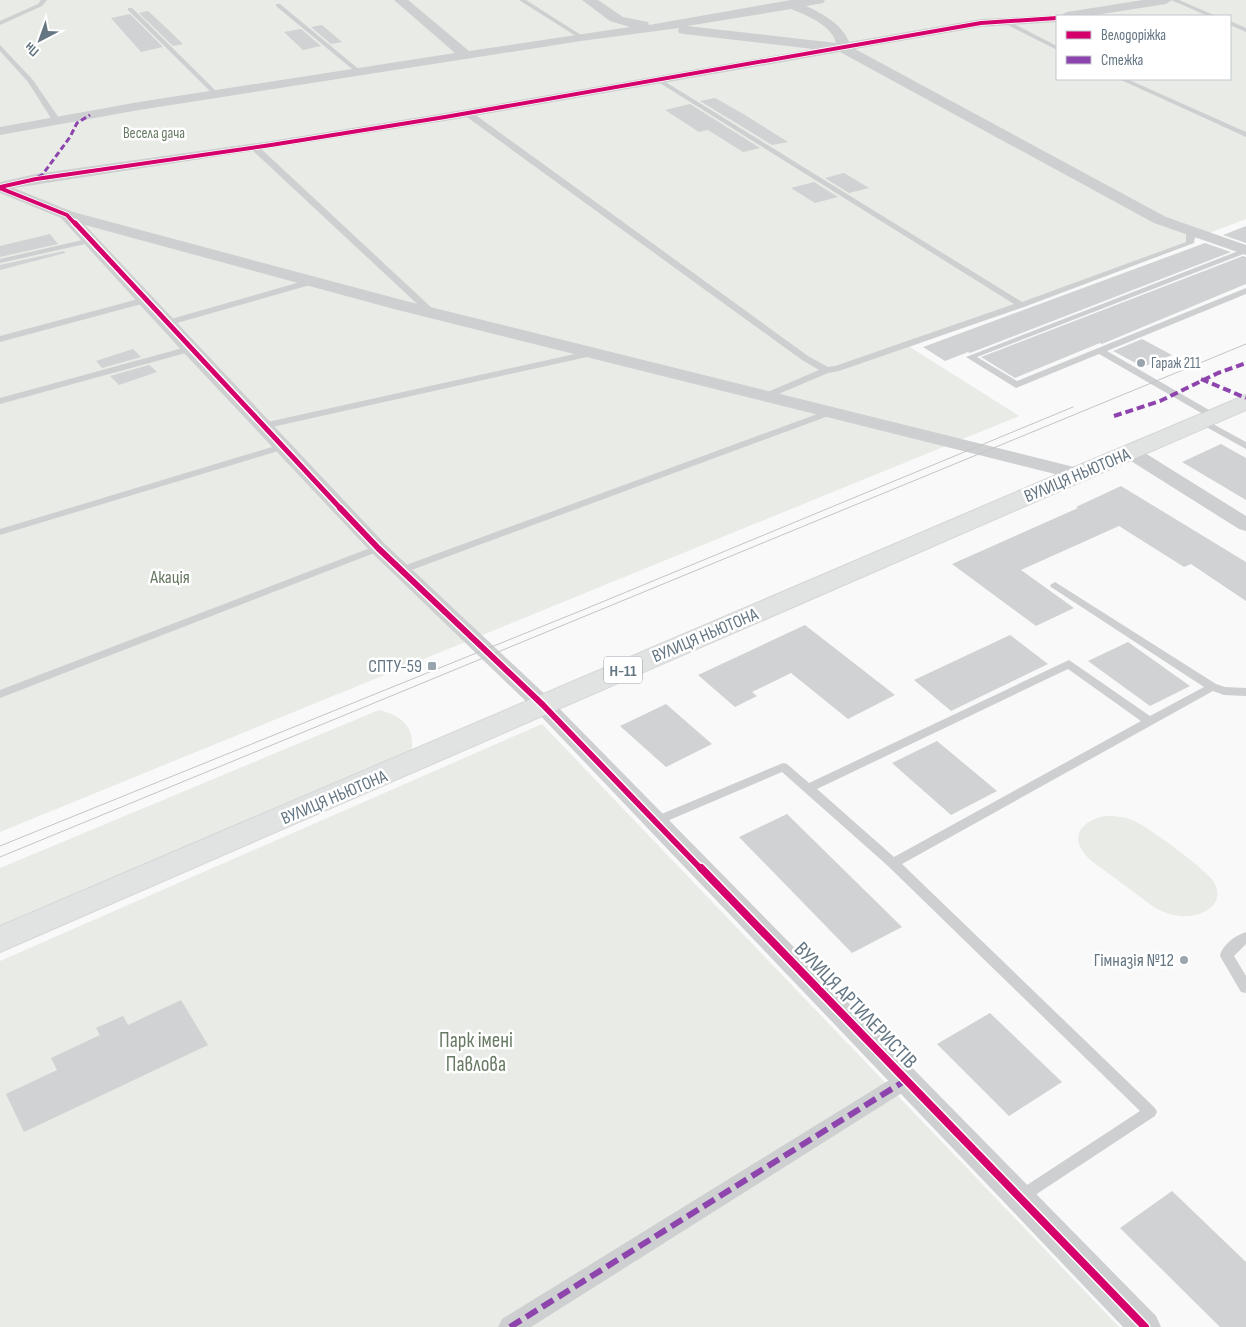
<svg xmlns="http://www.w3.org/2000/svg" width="1246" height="1327" font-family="'Sofia Sans Condensed',sans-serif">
<rect width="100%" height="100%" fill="#f9f9f9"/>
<g fill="#e8ebe6" fill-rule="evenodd">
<path d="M0 0H1246V219L910 347 1019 416 0 832ZM1057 16H1230V79H1057Z"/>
<path d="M379 710C403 716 416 728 411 754L0 927V868Z"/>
<path d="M542 724 1119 1327H0V961Z"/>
<path d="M1105 816C1117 816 1128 817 1138 823 1152 830 1208 871 1214 882 1227 906 1200 918 1180 916 1171 915 1163 912 1155 908 1139 896 1123 884 1108 873 1100 867 1090 861 1084 853 1069 834 1086 819 1105 816Z"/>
</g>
<g fill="#d0d2d3">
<path d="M148 11 161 23 183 44 173 46 139 13Z"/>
<path d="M130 14 163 47 141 52 111 18Z"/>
<path d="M322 25 342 42 331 44 311 27Z"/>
<path d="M301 29 321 46 303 50 284 32Z"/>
<path d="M715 98 745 115 788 142 772 145 700 101Z"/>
<path d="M690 104 760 148 743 152 708 130 699 132 665 110Z"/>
<path d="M844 173 869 188 849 193 825 178Z"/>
<path d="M814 182 838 197 815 203 791 188Z"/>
<path d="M1246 226V243L1223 235Z"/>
<path d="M50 234 58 244 0 257V246Z"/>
<path d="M1205 243 1231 252 970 353 968 352 945 361 923 347Z"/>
<path d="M64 251 65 253 0 270V265Z"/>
<path d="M1243 256 1246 257V284L1102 344 1100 343 1015 378 981 357Z"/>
<path d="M1142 339 1172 355 1143 367 1113 351Z"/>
<path d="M133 349 141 357 102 368 96 361Z"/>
<path d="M149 365 157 372 119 385 110 376Z"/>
<path d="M1221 444 1246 458V500L1182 462Z"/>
<path d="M1121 486 1246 562V601L1191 564 1184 567 1119 526 1021 570 1074 608 1036 626 952 564 1078 508 1076 507Z"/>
<path d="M805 625 895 695 848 719 791 673 752 692 757 696 735 707 698 675Z"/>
<path d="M1010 635 1048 664 951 711 914 680Z"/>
<path d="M1128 642 1190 686 1150 706 1088 661Z"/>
<path d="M666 704 712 744 666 767 620 726Z"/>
<path d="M937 741 997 791 951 815 892 763Z"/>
<path d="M787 814 902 927 852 953 739 837Z"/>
<path d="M181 1000 208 1045 24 1132 6 1094 57 1070 51 1058 100 1035 96 1028 123 1016 128 1025Z"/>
<path d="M990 1013 1062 1082 1009 1116 937 1044Z"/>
<path d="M1172 1191 1246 1262V1327H1220L1120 1228Z"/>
</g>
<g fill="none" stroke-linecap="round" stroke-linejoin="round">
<defs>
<path id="primary" d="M1246 395V410L0 952V926L1082 464Z"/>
</defs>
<use href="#primary" stroke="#d5d6d7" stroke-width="2"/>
<g fill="#cecfd0" fill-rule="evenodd">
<path d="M41 0H47L42 6 0 25V21L38 4Z"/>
<path d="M519 0H526L584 37 579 38Z"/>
<path d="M1171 0H1179L1216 16H1208Z"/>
<path d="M276 4H280L361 71V73H357L276 6Z"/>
<path d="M128 8H132L218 93V95H214L128 10Z"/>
<path d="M1002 20H1006L1057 46V50L1002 22Z"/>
<path d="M1230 21 1246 28V32L1230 25Z"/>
<path d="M0 45 33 80 61 121 60 123H54L28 82 0 51Z"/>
<path d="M655 78H659L1022 302 1186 242V230L1193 232 1195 236 1194 243 1024 307 839 371 828 373 769 398H763V394L819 370 802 360 464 115V111H470L808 356 828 367 835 366 1014 304 655 80Z"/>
<path d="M1119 79H1127L1246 132V137Z"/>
<path d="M252 146H258L434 310V314H428L252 150Z"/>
<path d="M91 238 95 240 94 242 0 263V259Z"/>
<path d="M1246 248V253L977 357 1017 381 1246 288V294L1107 351 1216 414V418H1210L1099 354 1016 388 966 357Z"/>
<path d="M314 278 318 281 317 283 170 325H164L163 323 164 321Z"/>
<path d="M146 297 150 300 149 302 0 342V336Z"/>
<path d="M190 346 193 347V351L0 404V398Z"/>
<path d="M593 350 597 353 596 355 263 429 258 426 263 423Z"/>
<path d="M831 409 834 410V414L406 572H398L397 570 398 568Z"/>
<path d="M1202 418 1246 442V449L1199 423V419Z"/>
<path d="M282 444 285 445 287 447 285 449 0 535V529Z"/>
<path d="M378 545 383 548 382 550 0 698V690Z"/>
<path d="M1055 582 1216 684 1225 687 1246 688V696L1224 695 1213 691 902 864 1155 1108 1157 1112 1155 1116 1020 1205 1015 1203 1012 1198 1015 1193 1140 1111 888 866 782 772 660 824H652L650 821 652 818 783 763 787 764 809 783 1069 660 1150 716 1204 687 1051 587 1050 585ZM1068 669 1141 721 894 857 817 789Z"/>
<path d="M1246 932V944L1234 956 1246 976V993L1241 992 1220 956C1222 945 1236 935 1246 932Z"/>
</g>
<path fill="#cecfd0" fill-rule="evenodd" d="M906 1071 913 1074 916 1080 913 1086 531 1327H498L502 1319 899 1074Z"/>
<g fill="#cecfd0" fill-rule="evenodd">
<path d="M394 0H408L469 51 630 27 610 21 582 0H598L623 17 648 22 649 25 791 0H825L823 3 806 6C823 14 842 24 849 42L981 19 1061 15 1067 12 1143 0H1172L1166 4 1089 16H1057V22L981 27 855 49 1166 217 1246 245V255L1154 223 840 52 445 121 14 188 73 212 406 301 1086 470 1089 474 1086 478 1079 480 394 309 85 225 385 544 551 700 1156 1316 1161 1327H1123L535 710 371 552 184 353 61 218 0 193V182L36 174 271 141 445 113 813 49 684 34 679 33 678 30 679 28 581 41 139 110 0 135V127L139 102 455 53ZM791 9C806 15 832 25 836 43L687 26Z"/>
<path d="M1130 446 1137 448 1246 516V531L1239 529 1123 456 1120 452 1123 448Z"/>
</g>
<use href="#primary" fill="#e1e2e2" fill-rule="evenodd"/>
<g stroke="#c3c5c6" stroke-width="1">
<path d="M0 846 590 607 1073 407"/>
<path d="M0 857 1246 344"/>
</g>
<path stroke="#8e44ad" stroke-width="3" stroke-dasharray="6 3" stroke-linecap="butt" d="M38 177 43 174 70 137 77 123 90 115"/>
<g stroke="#8e44ad" stroke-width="4" stroke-dasharray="8 4" stroke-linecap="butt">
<path d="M1201 379 1246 398"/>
<path d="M1114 416 1160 401 1218 373 1246 363"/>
</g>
<path stroke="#8e44ad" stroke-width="6" stroke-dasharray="13 6" stroke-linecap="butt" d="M510 1327 906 1080"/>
<defs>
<g id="cycleway-far3">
<path d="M0 187 36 179 271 145 445 117 981 23 1057 18"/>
<path d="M0 188 67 215 76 225"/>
</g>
<path id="cycleway-far2" d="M75 223 341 509"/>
<path id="cycleway-far1" d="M340 508 378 548 543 705 702 870"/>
<path id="cycleway" d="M701 868 1145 1327"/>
</defs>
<use href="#cycleway-far3" stroke="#fff" stroke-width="5.5"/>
<use href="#cycleway-far2" stroke="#fff" stroke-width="8"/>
<use href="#cycleway-far1" stroke="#fff" stroke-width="9"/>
<use href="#cycleway" stroke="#fff" stroke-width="11"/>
<use href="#cycleway-far3" stroke="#d6006c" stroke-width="4"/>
<use href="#cycleway-far2" stroke="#d6006c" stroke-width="5"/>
<use href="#cycleway-far1" stroke="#d6006c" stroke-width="6"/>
<use href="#cycleway" stroke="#d6006c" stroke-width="8"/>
</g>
<g fill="#99a4ac" stroke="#fff" stroke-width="2">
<circle cx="1141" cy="363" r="5"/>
<rect x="427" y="661" width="10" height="10" rx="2.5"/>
<circle cx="1184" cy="960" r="5"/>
</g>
<g text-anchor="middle" stroke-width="5" stroke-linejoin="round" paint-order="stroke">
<g font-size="15" fill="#687a64" stroke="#fff">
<text x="154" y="138">Весела дача</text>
</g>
<g font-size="15" fill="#657683" stroke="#fff" text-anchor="start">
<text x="1151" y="368">Гараж 211</text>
</g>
<rect fill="#fff" stroke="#939fa8" stroke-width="1" x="604" y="656.5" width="38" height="27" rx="4"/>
<g font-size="16" font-weight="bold" fill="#657683">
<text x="623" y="676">Н-11</text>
</g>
<g font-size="18" fill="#657683" stroke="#fff">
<text transform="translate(1077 475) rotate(-23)" y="6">ВУЛИЦЯ НЬЮТОНА</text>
<text transform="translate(705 635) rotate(-23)" y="6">ВУЛИЦЯ НЬЮТОНА</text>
<text transform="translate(334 797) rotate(-23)" y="6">ВУЛИЦЯ НЬЮТОНА</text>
</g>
<g font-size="18" fill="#687a64" stroke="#fff">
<text x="170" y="583">Акація</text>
</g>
<g font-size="18" fill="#657683" stroke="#fff" text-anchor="end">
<text x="422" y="672">СПТУ-59</text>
<text x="1174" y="966">Гімназія №12</text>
</g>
<g font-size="21" fill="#657683" stroke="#fff">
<text transform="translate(856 1005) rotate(46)" y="7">ВУЛИЦЯ АРТИЛЕРИСТІВ</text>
</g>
<g font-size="21" fill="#687a64" stroke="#fff">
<text x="476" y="1047">Парк імені<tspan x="476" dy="24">Павлова</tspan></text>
</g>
</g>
<rect x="1056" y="15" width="175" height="65" fill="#ffffff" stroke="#c1c8cd"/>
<rect x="1066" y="31" width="25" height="8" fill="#d6006c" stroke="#c1c8cd"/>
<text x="1101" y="40" font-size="15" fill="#657683">Велодоріжка</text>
<rect x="1066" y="56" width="25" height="8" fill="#8e44ad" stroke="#c1c8cd"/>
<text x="1101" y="65" font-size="15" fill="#657683">Стежка</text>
<g transform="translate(40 40) rotate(221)" stroke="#ffffff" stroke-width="4" paint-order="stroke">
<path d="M0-4L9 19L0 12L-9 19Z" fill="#657683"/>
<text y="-8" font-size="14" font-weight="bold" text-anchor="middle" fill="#657683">Пн</text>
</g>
</svg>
